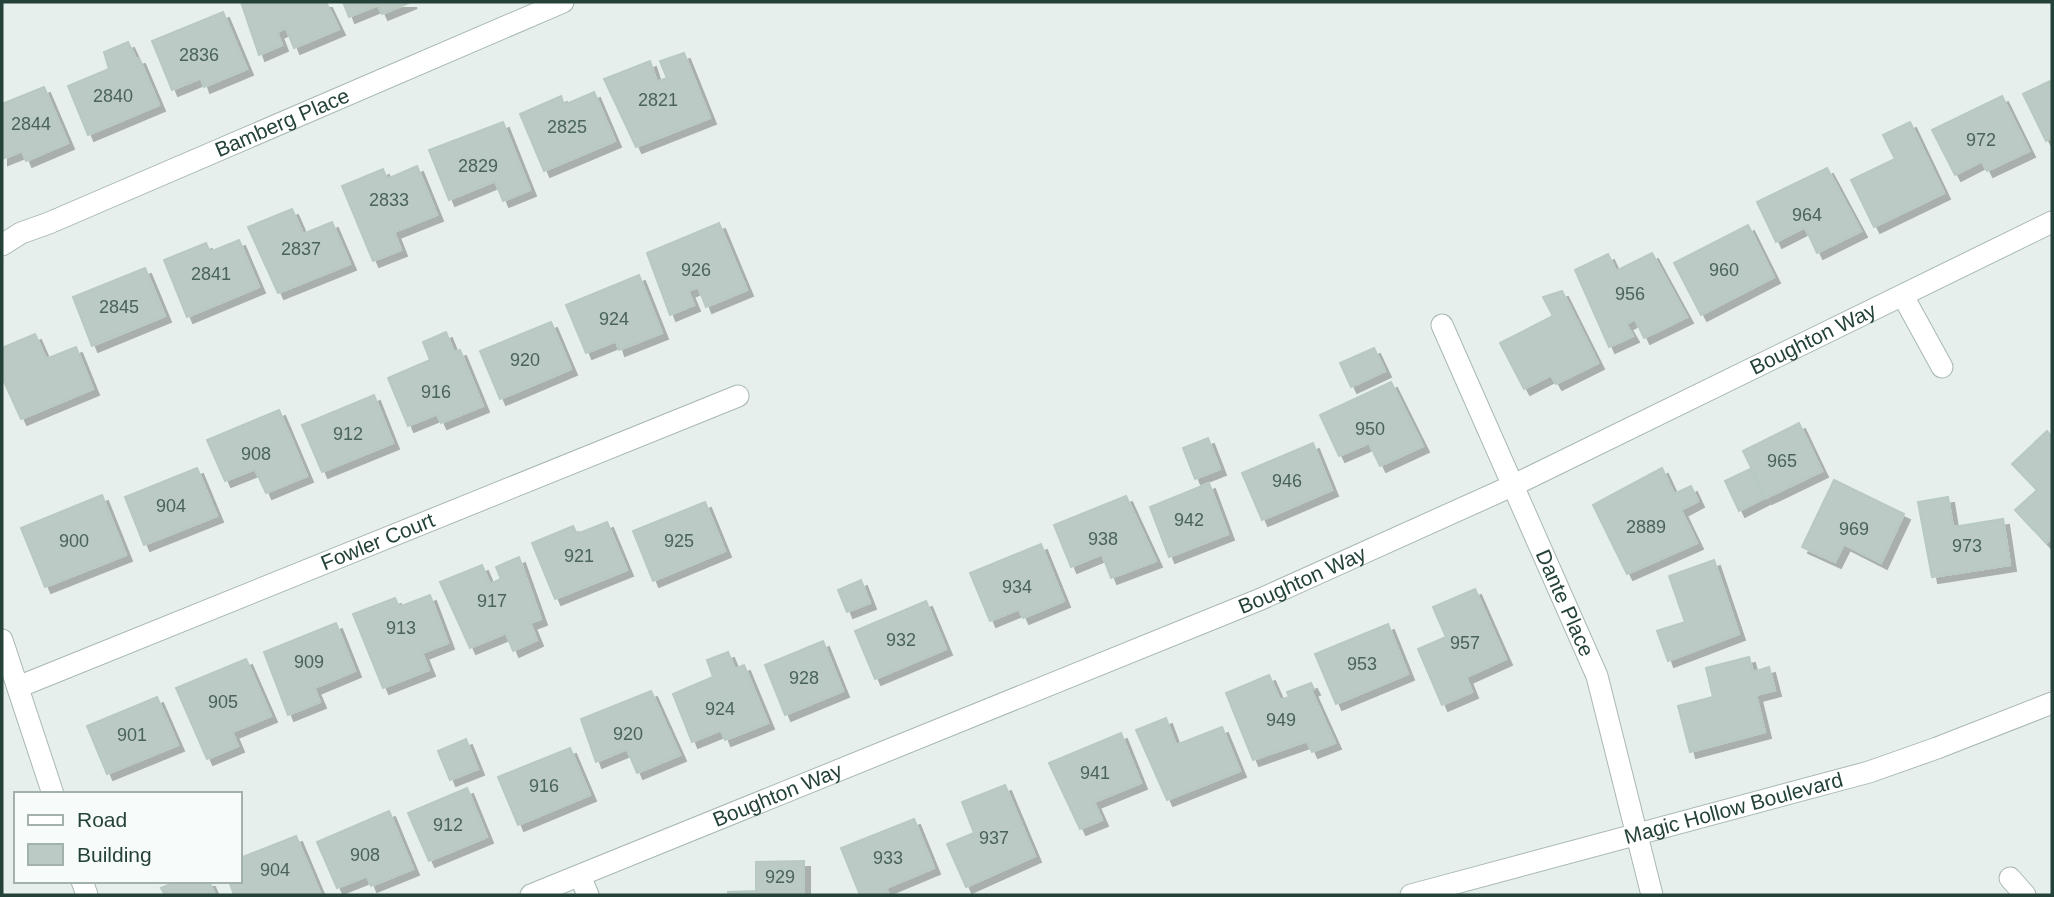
<svg xmlns="http://www.w3.org/2000/svg" width="2054" height="897" font-family="Arial,sans-serif">
<defs>
<filter id="shadow"><feDropShadow dx="6" dy="6" stdDeviation="0" flood-color="#0004"/></filter>
</defs>
<rect width="100%" height="100%" fill="#e6efeb"/>
<g fill="#bbcac4" stroke="#b8c9c2" stroke-width="2" filter="url(#shadow)">
<path d="M241 2H326L339 29 294 48 286 28 277 32 282 45 259 55Z"/>
<path d="M343 2H411L382 14 378 5 349 17Z"/>
<path d="M223 12 247 69 204 87 201 78 172 90 152 41Z"/>
<path d="M128 42 136 59 139 58 159 105 88 135 68 86 109 69 104 52Z"/>
<path d="M684 53 710 118 636 147 604 79 650 61 657 82 667 78 660 61Z"/>
<path d="M2052 80V137L2046 141 2023 94Z"/>
<path d="M44 87 68 143 26 161 22 151 2 159V104Z"/>
<path d="M594 92 615 141 544 171 520 114 561 96 564 105Z"/>
<path d="M2002 96 2029 151 1987 171 1982 161 1955 175 1932 130Z"/>
<path d="M503 122 530 190 503 201 495 181 449 200 429 150Z"/>
<path d="M1910 122 1944 193 1874 227 1851 180 1895 159 1883 135Z"/>
<path d="M417 166 437 215 394 232 401 250 373 261 342 186 383 169 387 179Z"/>
<path d="M1827 168 1861 231 1817 253 1805 227 1776 242 1757 202Z"/>
<path d="M292 209 303 234 332 222 350 264 278 293 248 227Z"/>
<path d="M719 223 747 290 706 307 698 287 688 291 694 305 670 315 647 253Z"/>
<path d="M1748 225 1774 277 1701 315 1674 263Z"/>
<path d="M239 240 259 287 187 317 164 260 206 243 210 252Z"/>
<path d="M1652 253 1687 317 1644 338 1635 319 1626 324 1633 336 1609 347 1575 270 1608 254 1616 271Z"/>
<path d="M145 268 165 316 92 346 73 297Z"/>
<path d="M639 275 662 333 619 350 616 341 586 353 566 305Z"/>
<path d="M1562 291 1598 363 1556 384 1551 375 1524 389 1500 343 1553 316 1543 297Z"/>
<path d="M551 322 571 369 500 399 480 351Z"/>
<path d="M446 332 454 352 460 350 483 406 441 423 437 414 408 426 388 378 430 360 423 342Z"/>
<path d="M35 334 46 359 76 347 93 389 21 419 2 377V348Z"/>
<path d="M1374 348 1385 371 1351 387 1340 363Z"/>
<path d="M1391 382 1423 446 1380 466 1369 443 1339 456 1320 415Z"/>
<path d="M374 395 393 443 322 472 302 425Z"/>
<path d="M279 410 307 476 266 493 255 469 225 481 207 440Z"/>
<path d="M1799 423 1822 471 1766 498 1743 451Z"/>
<path d="M2047 431 2052 437V537L2046 543 2015 510 2037 490 2012 464Z"/>
<path d="M1208 438 1220 469 1195 479 1183 448Z"/>
<path d="M1313 443 1332 490 1262 520 1242 473Z"/>
<path d="M197 468 217 516 144 545 125 497Z"/>
<path d="M1662 468 1674 494 1691 486 1698 501 1681 510 1697 543 1627 574 1593 505Z"/>
<path d="M1750 469 1764 498 1739 511 1725 481Z"/>
<path d="M1834 480 1904 514 1881 563 1844 544 1835 562 1802 547Z"/>
<path d="M1209 483 1228 534 1169 557 1150 507Z"/>
<path d="M102 495 126 555 45 587 21 528Z"/>
<path d="M1126 496 1156 561 1111 578 1102 554 1071 567 1054 525Z"/>
<path d="M1948 497 1953 527 2003 519 2010 565 1932 577 1918 502Z"/>
<path d="M705 502 725 551 653 581 633 531Z"/>
<path d="M607 522 627 570 555 599 532 543 573 526 577 534Z"/>
<path d="M1041 544 1064 601 1023 618 1019 609 990 621 970 573Z"/>
<path d="M519 557 541 619 530 623 537 640 513 651 506 633 470 648 440 582 482 565 490 584 501 579 496 567Z"/>
<path d="M1714 560 1739 634 1668 661 1657 631 1685 622 1669 576Z"/>
<path d="M861 580 870 603 847 612 838 590Z"/>
<path d="M1475 589 1506 659 1466 677 1472 692 1442 705 1418 649 1446 637 1433 607Z"/>
<path d="M430 595 448 643 422 653 429 670 383 688 353 614 395 598 399 607Z"/>
<path d="M926 601 946 649 875 679 855 631Z"/>
<path d="M336 623 355 671 314 688 320 702 288 715 264 652Z"/>
<path d="M1388 624 1408 674 1336 704 1315 654Z"/>
<path d="M823 641 843 691 785 715 765 665Z"/>
<path d="M728 652 735 669 744 665 768 723 725 740 721 730 692 742 673 694 713 677 707 660Z"/>
<path d="M1749 657 1753 672 1769 667 1775 690 1756 695 1765 732 1690 752 1678 706 1713 697 1706 668Z"/>
<path d="M246 659 271 716 232 732 238 746 207 759 176 688Z"/>
<path d="M1269 675 1280 700 1289 697 1287 692 1311 683 1314 689 1311 690 1335 743 1312 752 1307 741 1253 760 1226 693Z"/>
<path d="M651 691 680 755 637 773 627 749 596 762 581 719Z"/>
<path d="M157 697 178 745 107 774 87 726Z"/>
<path d="M1166 718 1176 745 1222 727 1240 771 1167 800 1136 730Z"/>
<path d="M1121 733 1141 783 1094 802 1102 820 1080 829 1049 763Z"/>
<path d="M466 739 478 769 450 780 438 751Z"/>
<path d="M570 748 590 795 518 825 498 777Z"/>
<path d="M1005 785 1035 856 966 887 947 844 974 833 962 802Z"/>
<path d="M467 788 487 837 429 861 408 813Z"/>
<path d="M389 811 413 869 371 886 367 876 337 888 317 842Z"/>
<path d="M914 819 934 868 886 888 889 895H860L841 848Z"/>
<path d="M296 836 321 895H234L229 881H240V858Z"/>
<path d="M804 861V895H728V892L756 891V862Z"/>
<path d="M178 881H209L215 895H165L161 888Z"/>
</g>
<g fill="none" stroke-linecap="round" stroke-linejoin="round">
<defs>
<g id="minor">
<path id="s1" d="M2 245 21 233 49 223 563 2"/>
<path d="M1903 296 1942 367"/>
<path id="s2" d="M1442 325 1597 676 1652 895"/>
<path d="M2 640 53 794"/>
<path id="s3" d="M18 687 738 396"/>
<path d="M580 876 588 895"/>
<path d="M2010 878 2025 895"/>
<path d="M82 881 87 895"/>
<path id="s4" d="M531 895 1261 599 1514 485 2052 222"/>
<path id="s5" d="M1411 895 1869 772 1937 748 2052 703"/>
</g>
</defs>
<use href="#minor" stroke="#a8b8b2" stroke-width="23"/>
<use href="#minor" stroke="#fff" stroke-width="21"/>
</g>
<g text-anchor="middle" stroke-width="5" stroke-linejoin="round" paint-order="stroke">
<g font-size="18" fill="#4a645c">
<text x="199" y="61">2836</text>
<text x="113" y="102">2840</text>
<text x="658" y="106">2821</text>
<text x="31" y="130">2844</text>
<text x="567" y="133">2825</text>
<text x="1981" y="146">972</text>
<text x="478" y="172">2829</text>
<text x="389" y="206">2833</text>
<text x="1807" y="221">964</text>
<text x="301" y="255">2837</text>
<text x="696" y="276">926</text>
<text x="1724" y="276">960</text>
<text x="211" y="280">2841</text>
<text x="1630" y="300">956</text>
<text x="119" y="313">2845</text>
<text x="614" y="325">924</text>
<text x="525" y="366">920</text>
<text x="436" y="398">916</text>
<text x="1370" y="435">950</text>
<text x="348" y="440">912</text>
<text x="256" y="460">908</text>
<text x="1782" y="467">965</text>
<text x="1287" y="487">946</text>
<text x="171" y="512">904</text>
<text x="1189" y="526">942</text>
<text x="1646" y="533">2889</text>
<text x="1854" y="535">969</text>
<text x="1103" y="545">938</text>
<text x="74" y="547">900</text>
<text x="679" y="547">925</text>
<text x="1967" y="552">973</text>
<text x="579" y="562">921</text>
<text x="1017" y="593">934</text>
<text x="492" y="607">917</text>
<text x="401" y="634">913</text>
<text x="901" y="646">932</text>
<text x="1465" y="649">957</text>
<text x="309" y="668">909</text>
<text x="1362" y="670">953</text>
<text x="804" y="684">928</text>
<text x="223" y="708">905</text>
<text x="720" y="715">924</text>
<text x="1281" y="726">949</text>
<text x="628" y="740">920</text>
<text x="132" y="741">901</text>
<text x="1095" y="779">941</text>
<text x="544" y="792">916</text>
<text x="448" y="831">912</text>
<text x="994" y="844">937</text>
<text x="365" y="861">908</text>
<text x="888" y="864">933</text>
<text x="275" y="876">904</text>
<text x="780" y="883">929</text>
</g>
<g font-size="21" fill="#24423a" stroke="#f7fbf9">
<text dy="7" stroke="none"><textPath href="#s1" startOffset="306">Bamberg Place</textPath></text>
<text dy="7" stroke="none"><textPath href="#s4" startOffset="1398">Boughton Way</textPath></text>
<text dy="7" stroke="none"><textPath href="#s3" startOffset="388">Fowler Court</textPath></text>
<text dy="7" stroke="none"><textPath href="#s4" startOffset="833">Boughton Way</textPath></text>
<text dy="7" stroke="none"><textPath href="#s2" startOffset="304">Dante Place</textPath></text>
<text dy="7" stroke="none"><textPath href="#s4" startOffset="266">Boughton Way</textPath></text>
<text dy="7" stroke="none"><textPath href="#s5" startOffset="334">Magic Hollow Boulevard</textPath></text>
</g>
</g>
<rect width="2054" height="897" fill="none" stroke="#24423a" stroke-width="7"/>
<rect x="14" y="792" width="228" height="91" fill="#f7fbf9" stroke="#a3b1ad" stroke-width="2"/>
<rect x="28" y="815" width="35" height="10" fill="#ffffff" stroke="#a3b1ad" stroke-width="2"/>
<text x="77" y="827" font-size="21" fill="#24423a">Road</text>
<rect x="28" y="844" width="35" height="21" fill="#bbcac4" stroke="#a3b1ad" stroke-width="2"/>
<text x="77" y="862" font-size="21" fill="#24423a">Building</text>
</svg>
